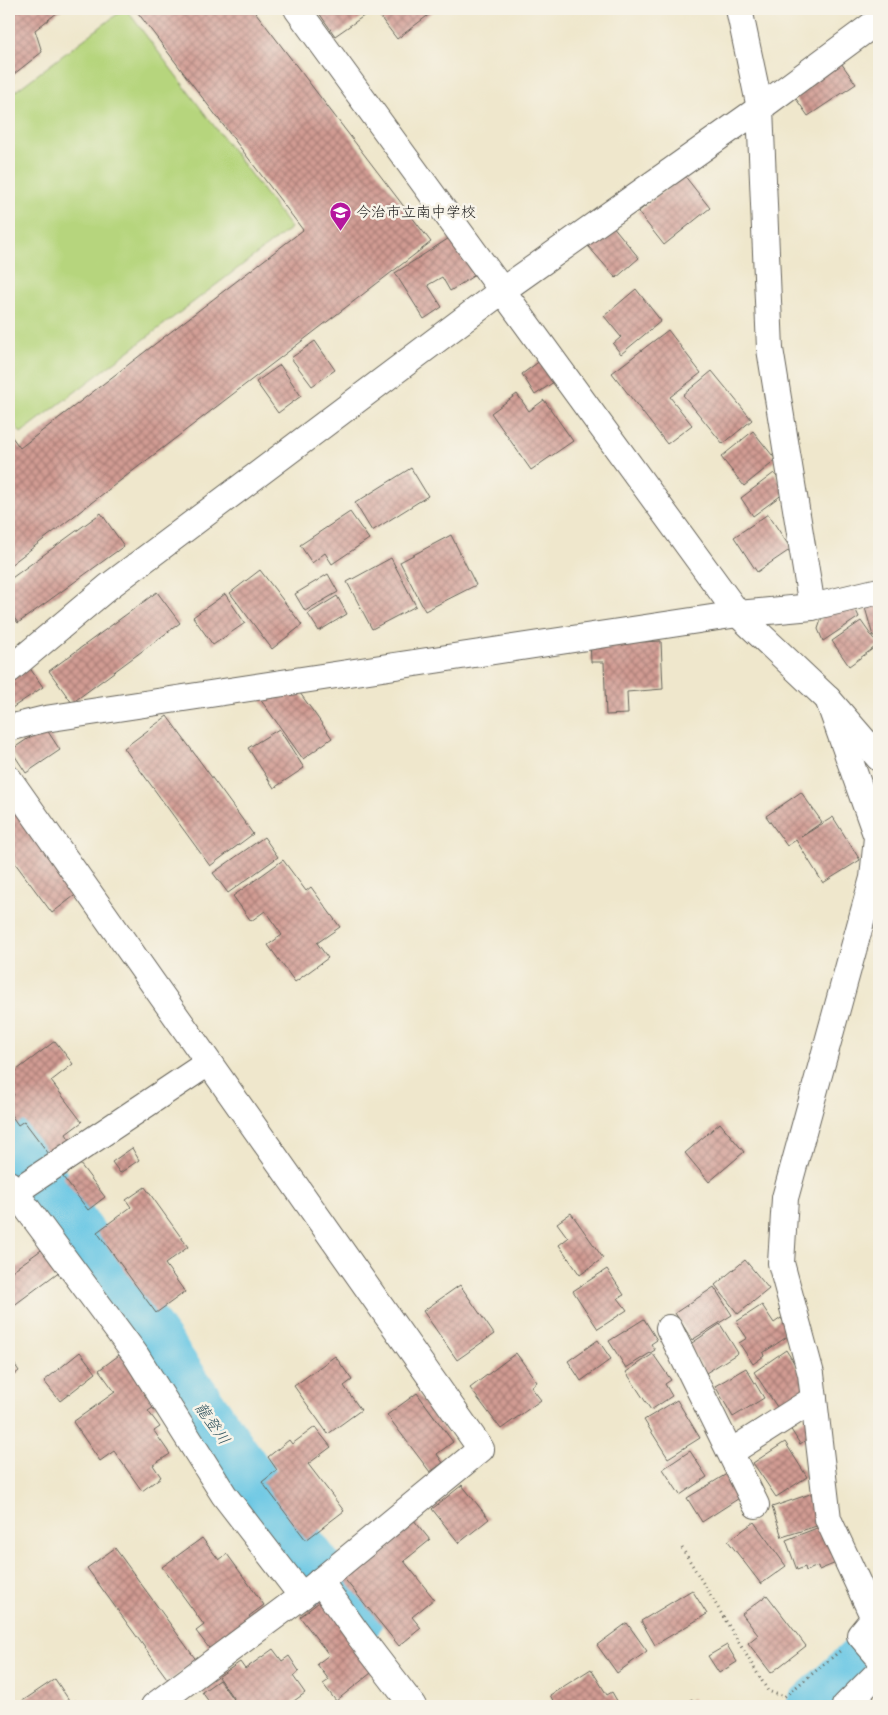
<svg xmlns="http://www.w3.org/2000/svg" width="888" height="1715" font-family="'Shantell Sans','Klee One',sans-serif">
<defs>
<pattern id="building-cross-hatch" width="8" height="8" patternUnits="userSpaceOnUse" patternTransform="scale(1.25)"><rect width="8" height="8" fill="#d19b93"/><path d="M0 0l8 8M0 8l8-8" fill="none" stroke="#a97e77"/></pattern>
</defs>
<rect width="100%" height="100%" fill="#f7f3e8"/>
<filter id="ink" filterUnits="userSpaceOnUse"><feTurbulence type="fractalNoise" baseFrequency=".02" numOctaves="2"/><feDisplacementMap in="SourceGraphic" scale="10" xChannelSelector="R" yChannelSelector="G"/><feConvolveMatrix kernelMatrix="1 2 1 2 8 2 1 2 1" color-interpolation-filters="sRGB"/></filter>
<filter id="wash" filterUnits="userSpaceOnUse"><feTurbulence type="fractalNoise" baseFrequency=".0096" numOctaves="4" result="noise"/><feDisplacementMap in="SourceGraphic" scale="20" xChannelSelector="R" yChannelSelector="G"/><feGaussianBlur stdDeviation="1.12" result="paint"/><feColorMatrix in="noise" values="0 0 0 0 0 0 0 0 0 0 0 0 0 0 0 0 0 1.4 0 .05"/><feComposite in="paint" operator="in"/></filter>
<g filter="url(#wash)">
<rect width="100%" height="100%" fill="#efe7cc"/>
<path fill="#b6d57d" stroke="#69784c" d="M124 9H126L291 228 21 433 9 417V96Z"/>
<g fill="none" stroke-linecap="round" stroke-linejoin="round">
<g stroke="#66c6e4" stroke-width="49">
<path d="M9 1133 111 1276 276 1513 358 1620"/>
<path d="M811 1706 879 1643"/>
</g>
</g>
<g id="blocks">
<g fill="url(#building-cross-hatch)">
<path d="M9 9H62L35 30 42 52 9 78Z"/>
<path d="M135 9H253L431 242 9 566V433L20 448 303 230Z"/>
<path d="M326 9H365L368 13 335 36 319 13Z"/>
<path d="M374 9H434L435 10 397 39Z"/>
<path d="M839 60 856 84 808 116 792 93Z"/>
<path d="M684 175 710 208 664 245 638 212Z"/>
<path d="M612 225 639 258 616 278 588 246Z"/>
<path d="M457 233 481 271 450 291 442 277 428 285 442 307 424 319 395 273Z"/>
<path d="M636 289 661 321 621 354 613 344 621 337 604 316Z"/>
<path d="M668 330 701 373 670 397 692 425 667 444 612 373Z"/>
<path d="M315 341 335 370 312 386 291 358Z"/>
<path d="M544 358 558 379 535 395 522 374Z"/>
<path d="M280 365 301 396 278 413 256 382Z"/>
<path d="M712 371 752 420 723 444 683 395Z"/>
<path d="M517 394 529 411 544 400 573 441 531 470 491 413Z"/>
<path d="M753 431 776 460 744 486 721 457Z"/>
<path d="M411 468 428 496 372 531 355 503Z"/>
<path d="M774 473 787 491 753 516 741 498Z"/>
<path d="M350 512 369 539 332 564 325 553 312 563 300 545Z"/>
<path d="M101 513 124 546 18 623 9 611V580Z"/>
<path d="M768 514 791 549 757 572 734 537Z"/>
<path d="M451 535 476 585 425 611 400 562Z"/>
<path d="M391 558 416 606 372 629 347 582Z"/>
<path d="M260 570 302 625 272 649 230 593Z"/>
<path d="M328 574 338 592 305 611 295 594Z"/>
<path d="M157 592 180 623 72 703 49 671Z"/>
<path d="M225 594 245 623 213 645 193 617Z"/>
<path d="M337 596 347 614 319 631 308 614Z"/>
<path d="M879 600V635L873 636 864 604Z"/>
<path d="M853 604 859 617 823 641 818 629 825 608Z"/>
<path d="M861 621 878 645 849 666 832 641Z"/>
<path d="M590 639 619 643 661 641 663 689 627 692 628 714 606 715 604 662H591Z"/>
<path d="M29 667 43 687 9 710V681Z"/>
<path d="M295 686 332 738 303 759 260 699Z"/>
<path d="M167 716 253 834 210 866 124 748Z"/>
<path d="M45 727 60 750 26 773 11 750Z"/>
<path d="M279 729 304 768 274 788 248 748Z"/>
<path d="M801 792 822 822 801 837 833 817 860 860 823 883 796 840 787 846 766 816Z"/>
<path d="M9 801 78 893 52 913 9 855Z"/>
<path d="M264 837 278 857 228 893 213 873Z"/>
<path d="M283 860 306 891 311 887 340 927 317 943 328 958 295 982 268 945 282 935 265 911 251 921 233 896Z"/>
<path d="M879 926V944L874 943Z"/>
<path d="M55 1041 73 1064 51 1081 82 1122 66 1134 72 1143 52 1158 24 1121 18 1125 9 1112V1099L14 1095 9 1088V1076Z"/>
<path d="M720 1123 744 1152 709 1182 685 1153Z"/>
<path d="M132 1148 139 1160 120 1173 112 1162Z"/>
<path d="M80 1164 105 1197 88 1210 63 1177Z"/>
<path d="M145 1187 188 1247 165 1264 185 1292 156 1313 97 1232 131 1207 126 1200Z"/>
<path d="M571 1213 603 1258 580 1275 559 1245 568 1238 557 1223Z"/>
<path d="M44 1248 60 1271 9 1309V1273Z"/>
<path d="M745 1260 769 1289 738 1314 715 1285Z"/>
<path d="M607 1269 624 1295 618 1298 627 1310 598 1329 573 1291Z"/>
<path d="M460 1285 494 1334 457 1360 423 1311Z"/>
<path d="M714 1287 732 1315 692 1340 675 1313Z"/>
<path d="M762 1305 774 1323 781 1318 791 1334 763 1353 764 1356 753 1364 739 1343 747 1338 736 1322Z"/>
<path d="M644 1319 657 1340 651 1344 655 1350 626 1368 609 1341Z"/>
<path d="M720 1324 738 1353 706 1373 689 1345Z"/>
<path d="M598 1340 611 1359 581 1381 568 1361Z"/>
<path d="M786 1350 803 1377 806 1392 779 1410 754 1372Z"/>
<path d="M80 1352 96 1373 60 1401 44 1381Z"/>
<path d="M122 1353 157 1405 148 1411 160 1427 154 1431 170 1454 153 1465 161 1477 142 1491 114 1451 100 1461 73 1422 115 1392 99 1370Z"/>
<path d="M516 1353 537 1382 531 1387 541 1400 501 1429 470 1388Z"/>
<path d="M653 1354 671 1380 665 1384 672 1396 651 1410 626 1372Z"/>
<path d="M9 1356 19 1371 9 1379Z"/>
<path d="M335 1356 352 1380 344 1386 361 1410 328 1434 294 1386Z"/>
<path d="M746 1368 764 1398 733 1417 715 1386Z"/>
<path d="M417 1393 453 1442 437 1454 443 1463 430 1472 387 1415Z"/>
<path d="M677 1400 700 1438 668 1458 644 1420Z"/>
<path d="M807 1417 818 1432 800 1444 790 1428Z"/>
<path d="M315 1427 331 1447 308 1464 344 1511 306 1540 262 1482 277 1470 268 1457 289 1440 292 1444Z"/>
<path d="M785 1442 807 1477 776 1497 753 1463Z"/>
<path d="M690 1451 707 1477 680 1495 663 1469Z"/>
<path d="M730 1472 744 1495 702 1522 687 1498Z"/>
<path d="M462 1485 489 1519 459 1543 432 1509Z"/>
<path d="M816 1492 826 1523 782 1537 772 1507Z"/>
<path d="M413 1519 430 1540 404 1561 434 1599 412 1617 421 1628 399 1646 342 1576Z"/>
<path d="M754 1522 786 1566 761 1584 728 1541Z"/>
<path d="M822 1526 836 1563 819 1570 818 1566 806 1571 805 1567 797 1570 786 1540Z"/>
<path d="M202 1538 219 1560 227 1554 264 1605 249 1616 253 1621 212 1652 196 1631 204 1625 162 1567Z"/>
<path d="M115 1548 197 1661 169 1681 87 1568Z"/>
<path d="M692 1590 707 1614 655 1645 641 1621Z"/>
<path d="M767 1595 806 1646 771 1673 748 1643 758 1635 742 1614Z"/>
<path d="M323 1599 376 1669 336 1701 323 1684 329 1680 317 1664 329 1655 300 1617Z"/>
<path d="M627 1623 647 1651 617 1673 597 1645Z"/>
<path d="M727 1645 737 1662 719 1673 708 1656Z"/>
<path d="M273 1649 282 1661 289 1656 299 1671 293 1676 305 1693 287 1706H239L218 1677 240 1662 245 1669Z"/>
<path d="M591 1669 607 1695 612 1692 620 1706H556L550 1695Z"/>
<path d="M55 1679 69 1700 60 1706H15Z"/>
<path d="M219 1680 238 1706H212L202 1692Z"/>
<path d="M692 1699 696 1706H679Z"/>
<path d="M76 1700 81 1706H66Z"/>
</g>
</g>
</g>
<g filter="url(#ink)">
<use href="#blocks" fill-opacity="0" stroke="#66635a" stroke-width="1"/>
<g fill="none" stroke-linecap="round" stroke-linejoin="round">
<defs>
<g id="minor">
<path d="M297 9 738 614 828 699 879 758"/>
<path d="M739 9 760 108 770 349 812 607"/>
<path d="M9 670 108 587 503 290 760 108 879 20"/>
<path d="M828 699 877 837 873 878 785 1198 781 1263 811 1374 828 1519 874 1618 860 1635 879 1657"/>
<path d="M9 728 45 719 738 614 812 607 879 591"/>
<path d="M9 779 481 1449 302 1596 154 1706"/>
<path d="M9 1184 135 1354 224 1495 302 1596"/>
<path d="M15 1192 208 1063"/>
<path d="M669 1328 756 1505"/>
<path d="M731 1452 814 1399"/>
<path d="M320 1581 357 1633 413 1706"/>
<path d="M845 1706 879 1672"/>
</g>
</defs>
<use href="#minor" stroke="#66635a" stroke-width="28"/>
<path stroke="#66635a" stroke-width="3" stroke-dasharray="1 4" stroke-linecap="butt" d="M682 1548 768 1691 784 1697 840 1651"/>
<use href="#minor" stroke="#fff" stroke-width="26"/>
</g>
</g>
<defs>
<symbol id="school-pin" viewBox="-11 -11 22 30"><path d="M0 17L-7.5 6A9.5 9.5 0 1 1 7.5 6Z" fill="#b5179e" stroke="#f7f3e8"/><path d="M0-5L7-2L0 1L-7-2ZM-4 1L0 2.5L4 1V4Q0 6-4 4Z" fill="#fff"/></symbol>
</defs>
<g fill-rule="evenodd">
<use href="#school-pin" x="328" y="200" width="25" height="34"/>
</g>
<g text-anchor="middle" stroke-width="5" stroke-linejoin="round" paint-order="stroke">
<g font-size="15" fill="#1c1c1c" stroke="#f7f3e8" text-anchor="start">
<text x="356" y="217">今治市立南中学校</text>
</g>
<g font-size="16" font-style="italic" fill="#365862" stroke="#f7f3e8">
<text transform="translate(213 1423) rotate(55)" y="6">龍登川</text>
</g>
</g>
<rect width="888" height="1715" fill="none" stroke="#f7f3e8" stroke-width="30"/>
</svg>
